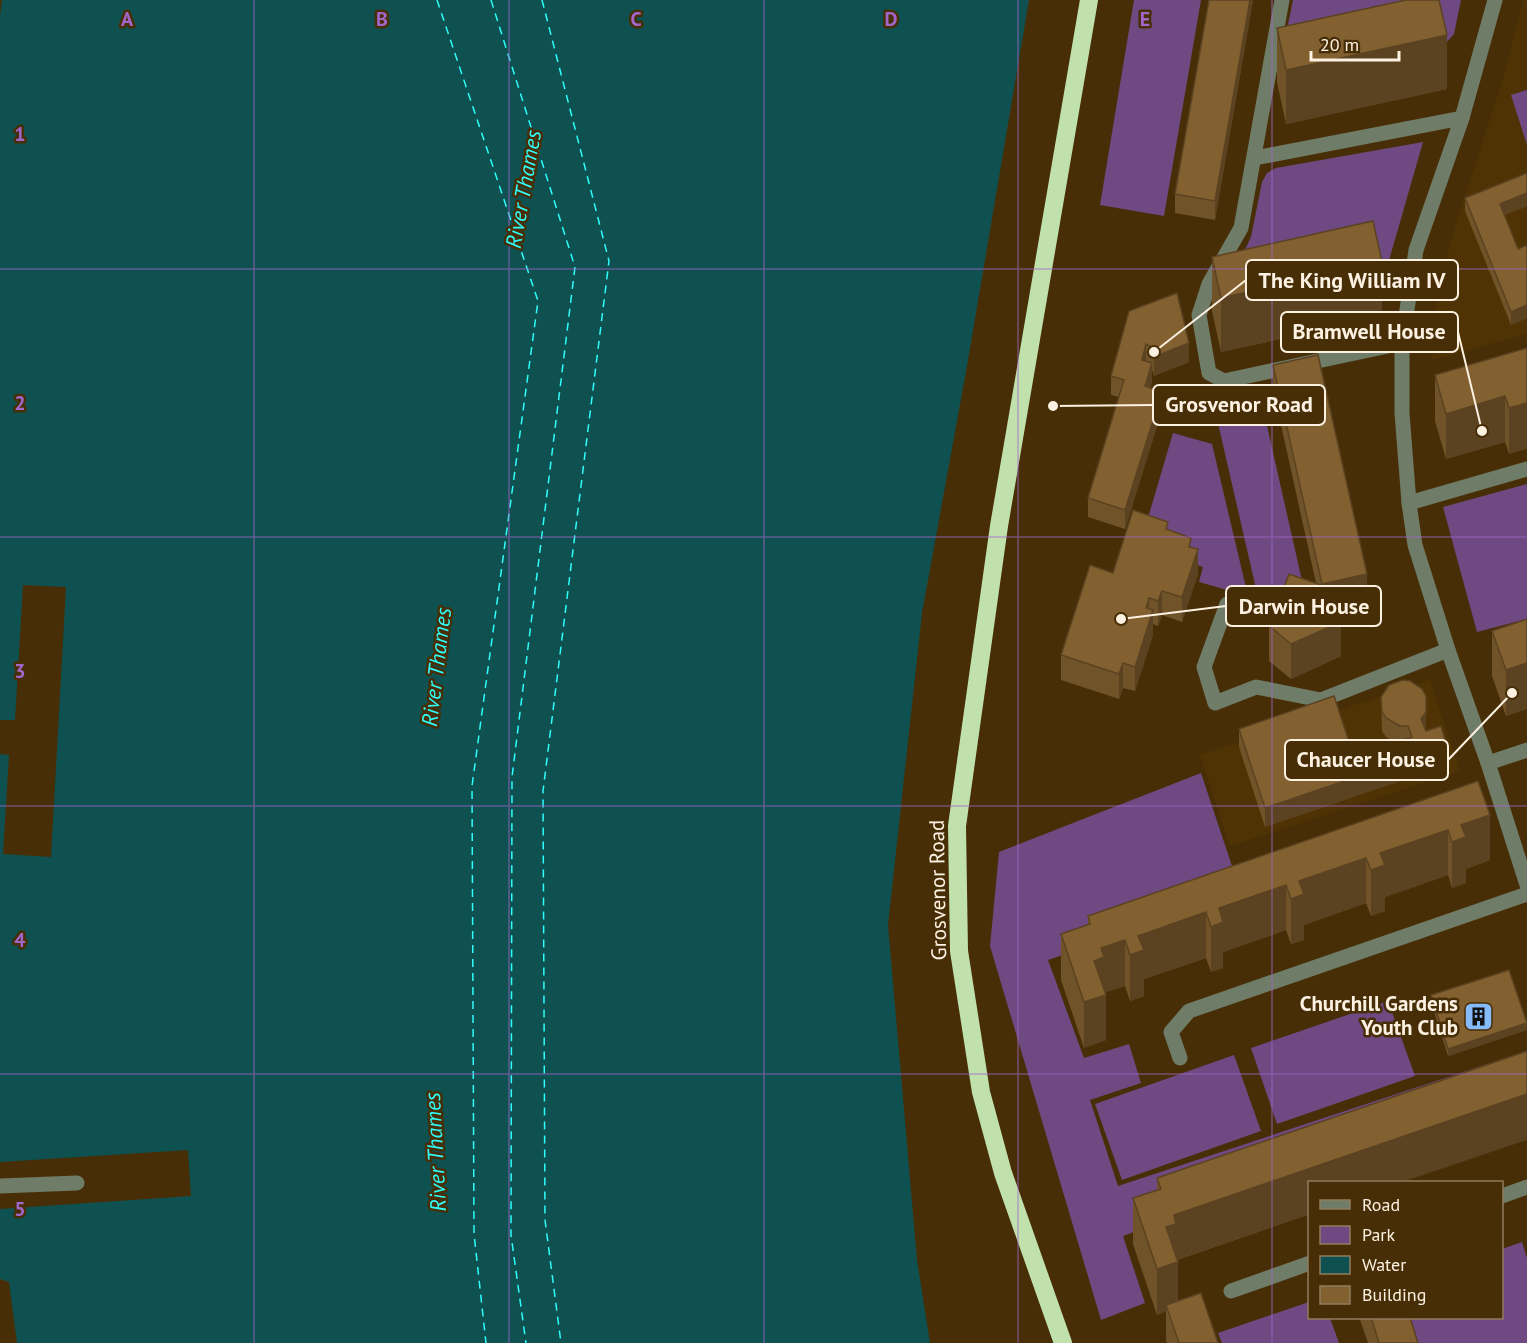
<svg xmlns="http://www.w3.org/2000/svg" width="1527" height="1343" font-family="'PT Sans',sans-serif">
<rect width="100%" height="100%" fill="#472e06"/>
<g fill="#503304">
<path d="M1523 0H1527V334L1432 360 1435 315 1439 286 1457 220 1505 73Z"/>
<path d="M1430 680 1460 771 1230 846 1200 755Z"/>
</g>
<g fill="#6f4982">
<path d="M1134 0H1201L1164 216 1100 205Z"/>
<path d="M1293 0H1461L1454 34 1446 43 1283 49Z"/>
<path d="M1527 90V145L1511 95Z"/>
<path d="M1423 142 1388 264 1220 302 1251 237 1262 182 1267 173 1276 168Z"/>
<path d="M1258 386 1308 607 1259 602 1212 397Z"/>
<path d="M1173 433 1212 444 1248 596 1199 582 1203 567 1194 564 1145 528Z"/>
<path d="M1527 484V619L1477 632 1443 507Z"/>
<path d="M1201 773 1241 893 1048 960 1084 1058 1129 1044 1141 1083 1090 1100 1118 1186 1527 1051V1086L1123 1236 1145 1303 1101 1320 990 946 999 852Z"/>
<path d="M1388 1001 1415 1076 1277 1124 1251 1048Z"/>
<path d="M1234 1055 1261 1131 1122 1180 1095 1104Z"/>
<path d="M1522 1242 1527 1258V1343H1409L1401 1318H1502V1249Z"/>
<path d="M1309 1302 1310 1318H1330L1339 1343H1222L1218 1333Z"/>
</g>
<path fill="#0f5150" d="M2 0H1029L967 366 922 613 888 925 917 1260 930 1343H0V16Z"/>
<g fill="#472e06">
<path d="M23 585 66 587 51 857 3 854 9 755 0 754V720H15Z"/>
<path d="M188 1150 191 1196 0 1209V1162Z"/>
<path d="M0 1279 9 1282 17 1343H0Z"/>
</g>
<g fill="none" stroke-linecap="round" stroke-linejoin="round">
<g stroke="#2efdfb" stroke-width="1.5" stroke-dasharray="8 6" stroke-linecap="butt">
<path d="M437 0 538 301 472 786 474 1234 486 1343"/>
<path d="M491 0 575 267 512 777 511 1235 526 1343"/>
<path d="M542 0 609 261 543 791 545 1220 561 1343"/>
</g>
<g stroke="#6f7c67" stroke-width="15">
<path d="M1282 0 1241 228 1209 284 1199 315 1209 373 1224 381 1402 343"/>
<path d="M1495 0 1462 118 1416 250 1402 343V413L1409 503 1415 545 1448 650 1488 763 1527 885"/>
<path d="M1255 158 1462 118"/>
<path d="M1409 503 1527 469"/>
<path d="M1227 604 1204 667 1215 703 1256 687 1321 700 1448 650"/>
<path d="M1488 763 1527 750"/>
<path d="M1180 1058 1171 1032 1189 1011 1527 894"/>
<path d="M0 1186 77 1183"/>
<path d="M1502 1196 1527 1187"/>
<path d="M1231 1291 1310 1263"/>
</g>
<path stroke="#c0e1ac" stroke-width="18" d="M1063 1343 1003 1173 981 1092 959 951 957 826 999 526 1089 0"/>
</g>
<g fill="#705329">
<path d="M1253 0 1215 220 1175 213V194Z"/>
<path d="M1277 28 1447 89 1286 124 1277 82Z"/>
<path d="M1465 198 1527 206 1504 215 1518 249 1527 245V318L1511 325 1465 211Z"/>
<path d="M1212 257 1382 317 1221 352 1212 311Z"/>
<path d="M1129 311 1189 362 1154 376 1152 369V382L1150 388 1162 410 1125 529 1088 517V498L1119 397 1111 395V376Z"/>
<path d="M1527 348 1509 454 1505 442 1446 459 1435 421V375Z"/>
<path d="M1273 365 1367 598 1335 606 1341 656 1291 679 1269 661V626L1316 583 1273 389Z"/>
<path d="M1168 530 1191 547 1198 574 1182 622 1162 615 1158 626 1153 624V635L1135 691 1123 688 1119 699 1061 680V655L1113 573Z"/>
<path d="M1527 619V709L1506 716 1492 676V631Z"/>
<path d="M1381 697 1426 715V730L1447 765 1265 827 1239 747V729L1354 757 1396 743 1386 737 1382 731Z"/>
<path d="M1478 781 1490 860 1466 869V883L1452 888 1448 875 1385 897V911L1371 916 1366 903 1304 925V940L1291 944 1286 930 1223 952V968L1211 972 1206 958 1144 979V996L1130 1001 1125 986 1105 992 1106 1040 1084 1048 1061 980V934L1088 925V916Z"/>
<path d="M1431 995 1527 1030 1448 1056 1431 1002Z"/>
<path d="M1157 1178 1310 1182V1214L1177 1260 1178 1301 1218 1343H1167L1166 1340V1311L1157 1315 1133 1244V1198L1157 1190Z"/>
<path d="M1359 1317H1410L1418 1343H1368Z"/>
</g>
<g fill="#5b4322">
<path d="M1250 0H1253L1215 220V201Z"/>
<path d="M1447 35V89L1286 124V70Z"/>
<path d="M1527 193V206L1500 217V204Z"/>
<path d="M1382 262V317L1221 352V298Z"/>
<path d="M1527 305V318L1511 325V312Z"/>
<path d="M1189 343V362L1154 376V357Z"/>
<path d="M1146 344V363L1142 360Z"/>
<path d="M1152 363V382L1145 405V386Z"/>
<path d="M1162 392V410L1125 529V510Z"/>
<path d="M1505 396V442L1446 459V414Z"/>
<path d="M1527 403V449L1509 454V408Z"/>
<path d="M1198 549V574L1182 622V597Z"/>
<path d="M1367 574V598L1322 609V584Z"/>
<path d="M1162 591V615L1158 626V601Z"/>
<path d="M1149 598V623L1153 610V635L1135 691V667L1146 608Z"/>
<path d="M1341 622V656L1291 679V644Z"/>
<path d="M1123 663V688L1119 699V674Z"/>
<path d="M1527 663V709L1506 716V670Z"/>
<path d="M1426 696V730L1421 719Z"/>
<path d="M1447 746V765L1265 827V808Z"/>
<path d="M1490 815V860L1466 869V883L1452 888V842L1461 825Z"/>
<path d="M1448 830V875L1385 897V911L1371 916V870L1380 853Z"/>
<path d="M1366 858V903L1304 925V940L1291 944V899L1299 881Z"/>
<path d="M1286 885V930L1223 952V968L1211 972V927L1219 908Z"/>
<path d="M1206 912V958L1144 979V996L1130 1001V955L1138 936Z"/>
<path d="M1125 940V986L1104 993 1106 995V1040L1084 1048V1002L1094 961 1101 948Z"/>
<path d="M1527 1023V1030L1448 1056V1049Z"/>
<path d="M1527 1094V1140L1402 1182H1310V1214L1176 1260 1178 1262V1307L1166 1305V1311L1157 1315V1269L1166 1227 1174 1215Z"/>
</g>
<g fill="#826030" stroke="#5b4322" stroke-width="1.5">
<path d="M1209 0H1250L1215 201 1175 194Z"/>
<path d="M1406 0H1439L1447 35 1286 70 1277 28Z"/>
<path d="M1527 173V193L1500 204 1518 249 1527 245V305L1511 312 1465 198Z"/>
<path d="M1373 221 1382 262 1221 298 1212 257Z"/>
<path d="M1177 293 1189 343 1154 357 1150 346 1146 344 1142 360 1152 363 1145 386 1162 392 1125 510 1088 498 1124 380 1111 376 1129 311Z"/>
<path d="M1527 348V403L1509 408 1505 396 1446 414 1435 375Z"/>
<path d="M1318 355 1367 574 1322 584 1273 365Z"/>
<path d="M1133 510 1168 522 1166 529 1191 538 1189 547 1198 549 1182 597 1162 591 1158 601 1149 598 1146 608 1153 610 1135 667 1123 663 1119 674 1061 655 1090 565 1113 573Z"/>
<path d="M1289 574 1327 587 1341 622 1291 644 1269 626Z"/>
<path d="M1527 619V663L1506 670 1492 631Z"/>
<path d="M1403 680 1410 681 1422 689 1426 696V712L1421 719 1426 731 1441 726 1447 746 1265 808 1239 729 1334 696 1354 757 1412 737 1408 726H1400L1386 718 1382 712 1381 697 1389 685Z"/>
<path d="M1478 781 1490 815 1461 825 1466 837 1452 842 1448 830 1380 853 1385 865 1371 870 1366 858 1299 881 1304 894 1291 899 1286 885 1219 908 1223 922 1211 927 1206 912 1138 936 1144 950 1130 955 1125 940 1101 948 1104 957 1094 961 1106 995 1084 1002 1061 934 1090 924 1088 916Z"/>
<path d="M1509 970 1527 1023 1448 1049 1431 995Z"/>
<path d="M1527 1051V1094L1174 1215 1176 1224 1166 1227 1178 1262 1157 1269 1133 1198 1161 1189 1157 1178Z"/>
<path d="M1201 1293 1218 1343H1179L1166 1305Z"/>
<path d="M1371 1317H1410L1418 1343H1379Z"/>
</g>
<path fill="none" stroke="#a267ca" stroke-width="1.5" stroke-opacity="0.55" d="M254 0V1343M509 0V1343M764 0V1343M1018 0V1343M1272 0V1343M0 269H1527M0 537H1527M0 806H1527M0 1074H1527"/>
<defs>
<symbol id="building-square" viewBox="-11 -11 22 22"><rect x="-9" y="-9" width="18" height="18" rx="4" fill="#86bbfb" stroke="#472e06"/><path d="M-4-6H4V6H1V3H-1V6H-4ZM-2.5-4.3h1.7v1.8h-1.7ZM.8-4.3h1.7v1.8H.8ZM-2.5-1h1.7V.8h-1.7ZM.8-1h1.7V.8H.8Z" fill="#111"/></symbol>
</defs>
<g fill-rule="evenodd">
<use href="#building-square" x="1462" y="1000" width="33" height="33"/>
</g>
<g text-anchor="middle" stroke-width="5" stroke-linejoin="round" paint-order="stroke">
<g font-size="21" fill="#fdf1e2" stroke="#472e06">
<text transform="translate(938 890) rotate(-91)" y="7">Grosvenor Road</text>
</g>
<g font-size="21" font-weight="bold" fill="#fdf1e2" stroke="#472e06" text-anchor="end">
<text x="1458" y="1011">Churchill Gardens<tspan x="1458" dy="24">Youth Club</tspan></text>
</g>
<g font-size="22" font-style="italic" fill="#2efdfb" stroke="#472e06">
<text transform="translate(523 189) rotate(-80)" y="8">River Thames</text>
<text transform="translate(436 667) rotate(-83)" y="8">River Thames</text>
<text transform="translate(435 1152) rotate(-93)" y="8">River Thames</text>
</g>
</g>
<g font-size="20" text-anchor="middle" font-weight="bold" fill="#a267ca" stroke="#472e06" stroke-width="5" stroke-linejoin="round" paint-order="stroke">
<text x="127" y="26">A</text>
<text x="382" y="26">B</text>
<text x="636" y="26">C</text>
<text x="891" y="26">D</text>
<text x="1145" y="26">E</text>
<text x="20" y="141">1</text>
<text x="20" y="410">2</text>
<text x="20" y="678">3</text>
<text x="20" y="947">4</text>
<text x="20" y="1216">5</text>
</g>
<path fill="none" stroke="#fdf1e2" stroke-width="2" d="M1154 352L1246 280M1482 431L1458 332M1053 406L1153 405M1121 619L1226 606M1512 693L1448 760"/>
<g fill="#fdf1e2" stroke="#472e06" stroke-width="2">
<circle cx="1154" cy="352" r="6"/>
<circle cx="1482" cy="431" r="6"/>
<circle cx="1053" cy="406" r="6"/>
<circle cx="1121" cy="619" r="6"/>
<circle cx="1512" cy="693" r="6"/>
</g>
<g fill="#472e06" stroke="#fdf1e2" stroke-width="2">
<rect x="1246" y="260" width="212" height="40" rx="6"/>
<rect x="1281" y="312" width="177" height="40" rx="6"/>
<rect x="1153" y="385" width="172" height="40" rx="6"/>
<rect x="1226" y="586" width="155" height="40" rx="6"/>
<rect x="1285" y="740" width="163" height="40" rx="6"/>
</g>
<g font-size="22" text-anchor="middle" font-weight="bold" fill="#fdf1e2">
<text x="1352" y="288">The King William IV</text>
<text x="1369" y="339">Bramwell House</text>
<text x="1239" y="412">Grosvenor Road</text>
<text x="1304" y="614">Darwin House</text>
<text x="1366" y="767">Chaucer House</text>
</g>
<rect x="1308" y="1181" width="195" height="138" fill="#472e06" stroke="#907c5e" stroke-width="1.5"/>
<rect x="1320" y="1200" width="30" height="9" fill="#6f7c67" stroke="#907c5e" stroke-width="1.5"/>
<text x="1362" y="1211" font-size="18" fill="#fdf1e2">Road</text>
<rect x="1320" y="1226" width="30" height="18" fill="#6f4982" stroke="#907c5e" stroke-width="1.5"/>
<text x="1362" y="1241" font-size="18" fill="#fdf1e2">Park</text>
<rect x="1320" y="1256" width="30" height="18" fill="#0f5150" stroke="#907c5e" stroke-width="1.5"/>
<text x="1362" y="1271" font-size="18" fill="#fdf1e2">Water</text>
<rect x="1320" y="1286" width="30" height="18" fill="#826030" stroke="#907c5e" stroke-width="1.5"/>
<text x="1362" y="1301" font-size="18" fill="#fdf1e2">Building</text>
<path d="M1311 51v9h88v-9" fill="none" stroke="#fdf1e2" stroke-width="3"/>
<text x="1320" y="51" font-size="18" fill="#fdf1e2" stroke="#472e06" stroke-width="4.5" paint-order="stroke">20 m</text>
</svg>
